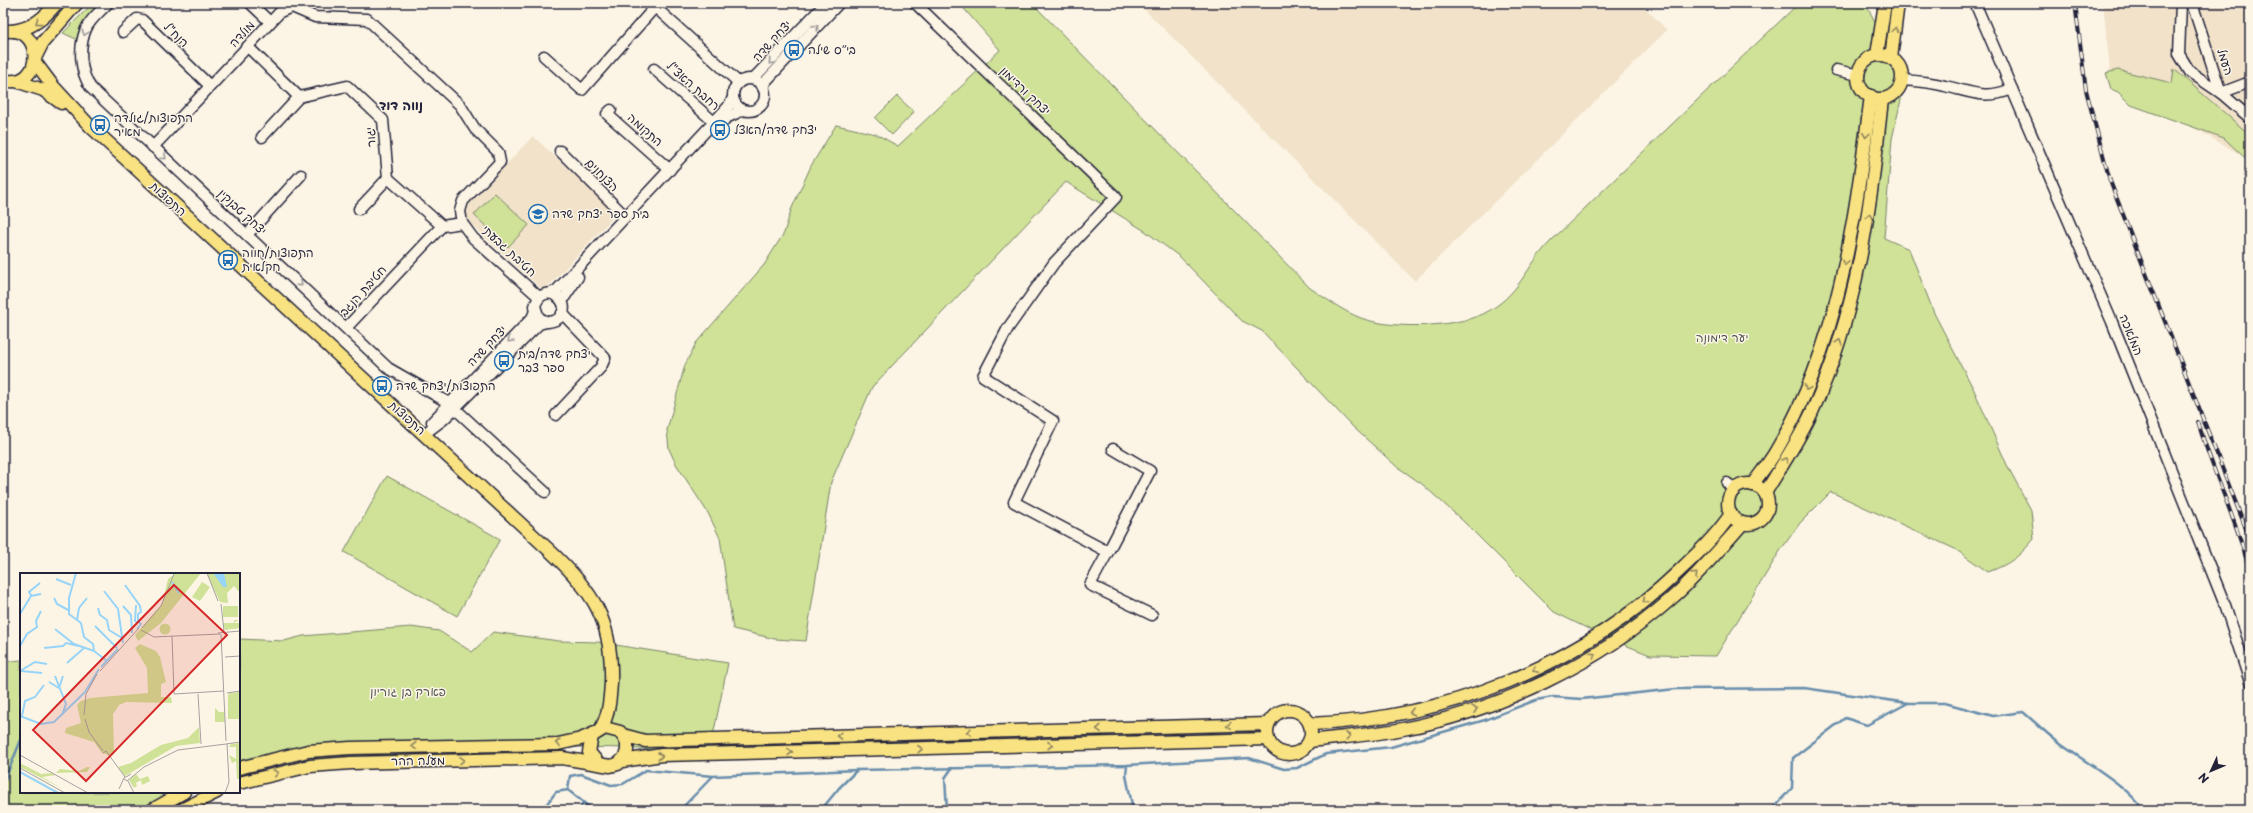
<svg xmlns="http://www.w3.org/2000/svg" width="2253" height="813" font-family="'Playpen Sans','Playpen Sans Hebrew',sans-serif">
<rect width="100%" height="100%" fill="#fcf5e5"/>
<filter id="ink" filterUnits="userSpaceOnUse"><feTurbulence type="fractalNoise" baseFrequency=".025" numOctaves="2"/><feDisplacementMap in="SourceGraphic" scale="8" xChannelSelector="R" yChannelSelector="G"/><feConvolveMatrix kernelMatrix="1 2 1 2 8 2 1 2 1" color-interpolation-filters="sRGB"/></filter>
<g filter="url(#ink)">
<g fill="#f1e2c9">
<path d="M1138 3H1640L1667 30 1415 281Z"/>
<path d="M2103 3H2250V160L2111 80Z"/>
<path d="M533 136 616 214 544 291 460 214Z"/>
</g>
<g fill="#cfe297" stroke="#788269">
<path d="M93 3H102L78 40 63 33Z"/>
<path d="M959 3H1032L1310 288C1325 298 1340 309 1356 316 1386 330 1452 328 1483 314 1521 295 1524 268 1551 241 1633 161 1716 82 1799 3H1865L1889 47 1903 91 1892 139 1884 238 1909 249 1934 313 1974 390 2007 465 2031 510 2034 539C2019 557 2010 564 1988 572L1955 549 1831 492 1800 523 1780 551 1716 656 1650 655 1605 637 1554 612 1463 521 1422 484 1396 466 1352 426 1262 331 1242 321 1180 257 1145 231 1066 182 872 387 831 482 806 641 775 639 733 629 720 538 708 513 676 464 669 449 667 430 685 365 696 343 764 265 784 233 791 210 811 166 836 125 876 134 898 146 1000 50Z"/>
<path d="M2174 69 2250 135V163L2224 138 2131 105 2118 92 2111 89 2106 73 2118 70 2172 83Z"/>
<path d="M897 96 914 112 892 135 875 118Z"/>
<path d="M495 193 529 225 508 247 474 215Z"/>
<path d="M387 476 500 539 457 616 344 552Z"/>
<path d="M411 627 439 631 472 652 493 632 559 641 597 642 728 663 714 731 709 740 698 749 678 752 627 748 577 747 461 755 320 760H254L239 767V639L284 641 303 636Z"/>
<path d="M21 660V792H181L146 810H3V662Z"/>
</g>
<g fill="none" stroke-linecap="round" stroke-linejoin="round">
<g stroke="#688dac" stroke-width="2.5">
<path d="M1127 765 1126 775 1133 810"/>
<path d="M3 784 21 740"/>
<path d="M583 802 593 810"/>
<path d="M542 810 556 792 568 790"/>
<path d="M580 810 583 802 568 790 570 776 581 774 611 785 623 784 646 770 713 776 857 770 1127 765 1249 758 1284 769 1297 768 1326 754 1391 747 1485 720 1536 700 1553 697 1581 699 1676 689 1804 688 1908 703H1945L1993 716 2023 712C2035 722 2046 733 2059 743 2082 760 2129 786 2143 810"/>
<path d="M680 810 713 776"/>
<path d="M821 810 839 788 857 770"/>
<path d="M947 810 945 778 952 768"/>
<path d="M1771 810 1792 788 1793 758 1845 718 1867 725 1908 703"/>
</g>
<defs>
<g id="minor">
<path d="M108 3C101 11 90 19 86 29 78 48 80 72 91 88L388 368 449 403 545 492"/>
<path d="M250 3 270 22"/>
<path d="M915 3 1116 197 1054 263 1008 328 983 376 1053 421 1014 502 1108 552 1150 471 1113 449"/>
<path d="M1975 3 2112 322 2225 605 2250 682"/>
<path d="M2181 3 2179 54 2190 72 2221 93 2250 82"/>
<path d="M2192 3 2221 93 2250 118"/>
<path d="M123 32 137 19 142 20 210 86"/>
<path d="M248 47 299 97 347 86 383 120 388 178 442 226"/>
<path d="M544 56 582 90 655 7 738 82"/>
<path d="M654 69 714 122"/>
<path d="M1836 70 1859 75"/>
<circle cx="749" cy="95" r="16"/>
<path d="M753 79 826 3"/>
<path d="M1902 80C1917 81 1931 82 1945 86 1972 92 1985 100 2012 89"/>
<path d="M763 88 765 82 839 3"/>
<path d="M611 110 607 114 670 170"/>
<path d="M720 125 726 118 743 110"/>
<path d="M262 137 299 97"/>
<path d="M153 147 280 12 292 7 315 17 367 19 460 105 475 129 498 152 500 162 463 201 460 211 462 223 442 226 346 328"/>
<path d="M560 151 626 217"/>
<path d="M359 209 388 178"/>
<path d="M462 223 473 238 539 297"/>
<path d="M247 235 301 175"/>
<path d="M551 293 557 290 728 107 733 98"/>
<path d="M562 301 578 277"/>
<path d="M556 415 601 367 605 358 562 313"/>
<path d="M432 422 532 318 535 311"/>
<path d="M424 434 444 419 538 325C544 320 553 324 559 318 576 302 543 279 535 306L539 318 548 322"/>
<path d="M1727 483 1735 490"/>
<path d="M1108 552 1090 585 1152 615"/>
</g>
<g id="major">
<path d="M13 31C33 28 44 18 57 3"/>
<path d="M3 32C44 21 46 91 3 80"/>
<path d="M1877 55 1885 3"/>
<circle cx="1880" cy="77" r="22"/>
<path d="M36 56 43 42 77 3"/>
<path d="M1891 58 1898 3"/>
<path d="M35 62 53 86 90 126 549 550C593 591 613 620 611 683 610 699 609 716 600 730"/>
<path d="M16 81 43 90 61 103"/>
<circle cx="1748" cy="504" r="20"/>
<path d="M1752 485C1760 474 1769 463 1776 451 1840 344 1855 217 1871 96"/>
<path d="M1765 493C1781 467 1799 440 1812 412 1858 312 1871 206 1882 99"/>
<circle cx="1289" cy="732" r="22"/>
<path d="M1310 724C1446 719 1580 666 1678 572 1697 554 1716 536 1731 514"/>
<path d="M623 735 645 741 1268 724"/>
<path d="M1310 741C1341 737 1372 735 1403 729 1500 710 1598 664 1672 598 1698 575 1720 549 1743 523"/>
<path d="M622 761 662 755 1268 739"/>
<path d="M239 768 308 751 350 748 558 744 581 739 595 733"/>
<path d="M239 783 310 766 351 763 562 758 610 766 618 764 624 758 627 751V742L620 732 605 728 592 736 589 752 599 764"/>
<path d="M152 810 184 792"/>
<path d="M181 810 217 792"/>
</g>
</defs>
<use href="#minor" stroke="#22223b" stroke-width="13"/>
<use href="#major" stroke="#22223b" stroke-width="15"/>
<use href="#minor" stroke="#fcf5e5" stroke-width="10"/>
<use href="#major" stroke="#f8e281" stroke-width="12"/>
<defs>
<g id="rail">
<path d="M2075 3 2086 90 2110 181 2250 539"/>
<path d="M2198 422C2213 473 2237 521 2250 572"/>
</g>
</defs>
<use href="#rail" stroke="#22223b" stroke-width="4"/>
<use href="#rail" stroke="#fcf5e5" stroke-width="2.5" stroke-dasharray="8" stroke-linecap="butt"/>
</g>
<defs><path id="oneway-chevron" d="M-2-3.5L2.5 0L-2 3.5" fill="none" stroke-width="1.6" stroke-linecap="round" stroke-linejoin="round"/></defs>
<g stroke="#8d825e">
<use href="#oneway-chevron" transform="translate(38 22) rotate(144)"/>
<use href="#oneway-chevron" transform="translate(1895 30) rotate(-82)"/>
<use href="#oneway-chevron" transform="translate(1866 135) rotate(97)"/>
<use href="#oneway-chevron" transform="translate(1869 216) rotate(-81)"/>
<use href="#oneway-chevron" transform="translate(1845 263) rotate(102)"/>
<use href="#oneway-chevron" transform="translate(1839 342) rotate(-73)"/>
<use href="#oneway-chevron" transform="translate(1807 388) rotate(114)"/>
<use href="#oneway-chevron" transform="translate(1785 460) rotate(-59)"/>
<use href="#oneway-chevron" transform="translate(1695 575) rotate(-44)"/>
<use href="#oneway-chevron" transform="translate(1645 601) rotate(142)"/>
<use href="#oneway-chevron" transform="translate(1593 655) rotate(-32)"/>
<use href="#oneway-chevron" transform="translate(1535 670) rotate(155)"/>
<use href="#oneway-chevron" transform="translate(1475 709) rotate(-19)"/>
<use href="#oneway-chevron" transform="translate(1412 712) rotate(167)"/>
<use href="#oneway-chevron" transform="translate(1229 725) rotate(178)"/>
<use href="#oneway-chevron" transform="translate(1099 729) rotate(178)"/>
<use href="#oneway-chevron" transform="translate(969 732) rotate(178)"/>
<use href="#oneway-chevron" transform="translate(839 736) rotate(178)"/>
<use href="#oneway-chevron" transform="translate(1348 736) rotate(-5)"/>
<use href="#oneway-chevron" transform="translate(558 743) rotate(176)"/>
<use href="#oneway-chevron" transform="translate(1050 745) rotate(-2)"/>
<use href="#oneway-chevron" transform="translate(414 746) rotate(179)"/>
<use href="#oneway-chevron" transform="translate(920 749) rotate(-2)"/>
<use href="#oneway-chevron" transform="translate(790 752) rotate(-2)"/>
<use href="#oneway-chevron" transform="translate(660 756) rotate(-4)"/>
<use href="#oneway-chevron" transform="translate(462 760) rotate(-1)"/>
<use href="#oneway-chevron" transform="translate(276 773) rotate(-13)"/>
</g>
<g stroke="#9a9698">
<use href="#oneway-chevron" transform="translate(816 27) rotate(-47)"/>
<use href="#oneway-chevron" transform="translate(85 33) rotate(108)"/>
<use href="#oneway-chevron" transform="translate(771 62) rotate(133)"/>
<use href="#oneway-chevron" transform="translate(164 157) rotate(43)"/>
<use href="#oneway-chevron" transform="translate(300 284) rotate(43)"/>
<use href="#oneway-chevron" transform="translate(510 340) rotate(134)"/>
</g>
</g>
<defs>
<symbol id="bus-ring" viewBox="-11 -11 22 22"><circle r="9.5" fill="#fcf5e5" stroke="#1f6fb2" stroke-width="1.5"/><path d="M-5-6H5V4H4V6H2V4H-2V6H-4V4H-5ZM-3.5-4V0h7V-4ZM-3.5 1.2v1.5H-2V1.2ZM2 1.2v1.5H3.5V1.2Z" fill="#1f6fb2"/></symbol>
<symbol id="school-ring" viewBox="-11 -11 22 22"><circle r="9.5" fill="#fcf5e5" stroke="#1f6fb2" stroke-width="1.5"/><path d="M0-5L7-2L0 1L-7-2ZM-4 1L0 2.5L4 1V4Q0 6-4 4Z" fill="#1f6fb2"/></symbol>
</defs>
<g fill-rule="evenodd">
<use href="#bus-ring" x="783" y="39" width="22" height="22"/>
<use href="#bus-ring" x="89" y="114" width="22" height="22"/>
<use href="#bus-ring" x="709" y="119" width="22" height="22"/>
<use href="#school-ring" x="527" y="203" width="22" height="22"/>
<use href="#bus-ring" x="217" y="249" width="22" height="22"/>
<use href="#bus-ring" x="493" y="350" width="22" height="22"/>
<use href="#bus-ring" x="371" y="375" width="22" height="22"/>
</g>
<g text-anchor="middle" stroke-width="3" stroke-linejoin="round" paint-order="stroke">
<g font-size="12" fill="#22223b" stroke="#fcf5e5">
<text transform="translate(242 34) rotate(-47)" y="4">מולדה</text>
<text transform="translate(176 35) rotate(45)" y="4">הנח"ל</text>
<text transform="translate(772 41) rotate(-47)" y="4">יצחק שדה</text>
<text transform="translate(2225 62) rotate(72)" y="4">העמל</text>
<text transform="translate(693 86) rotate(42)" y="4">רחבת האצ"ל</text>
<text transform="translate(1025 91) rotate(44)" y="4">יצחק ורדימון</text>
<text transform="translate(645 130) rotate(42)" y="4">התקומה</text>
<text transform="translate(371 137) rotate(-95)" y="4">יגור</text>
<text transform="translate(602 175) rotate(45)" y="4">הצנחנים</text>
<text transform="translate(168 199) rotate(43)" y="4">התפוצות</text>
<text transform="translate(242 212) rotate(43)" y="4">יצחק טבנקין</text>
<text transform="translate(509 251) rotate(43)" y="4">חטיבת גבעתי</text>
<text transform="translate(363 291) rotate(-48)" y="4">חטיבת הנגב</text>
<text transform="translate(2131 335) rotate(68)" y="4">המלאכה</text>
<text transform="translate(487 346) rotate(-46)" y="4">יצחק שדה</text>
<text transform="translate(407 418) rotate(42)" y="4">התפוצות</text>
<text transform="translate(418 761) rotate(-1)" y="4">מעלה ההר</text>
</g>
<g font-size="12" fill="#22223b" stroke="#fcf5e5" text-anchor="start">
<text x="808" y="54">בי״ס שילה</text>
<text x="114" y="122">התפוצות/גולדה<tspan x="114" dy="14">מאיר</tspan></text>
<text x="734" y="134">יצחק שדה/האצל</text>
<text x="552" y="218">בית ספר יצחק שדה</text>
<text x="242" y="257">התפוצות/חווה<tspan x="242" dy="14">חקלאית</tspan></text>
<text x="518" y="358">יצחק שדה/בית<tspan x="518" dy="14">ספר צבר</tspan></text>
<text x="396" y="390">התפוצות/יצחק שדה</text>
</g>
<g font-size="12" fill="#4d5252" stroke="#fcf5e5">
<text x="1722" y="342">יער דימונה</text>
<text x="408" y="696">פארק בן גוריון</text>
</g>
<g font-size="13" font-weight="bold" fill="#22223b" stroke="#fcf5e5">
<text x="401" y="110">נווה דוד</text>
</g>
</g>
<g transform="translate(20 573)">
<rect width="220" height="220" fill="#fcf5e5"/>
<path d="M156 0H181L141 50 118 68 115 62 142 31 148 6ZM186 0H220V20L214 13 207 20 208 30 200 29ZM182 9 190 14 180 28 172 24ZM203 33H218V44H203ZM214 47H218L214 50H220V55L205 57 203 50H214ZM139.5 56a5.5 5.5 0 1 1 11 0a5.5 5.5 0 1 1-11 0ZM120 71 136 78 140 84 146 109 141 111V124H151L152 130 106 129 99 132 93 141 94 181 91 183 82 180 74 169 45 160 46 155 61 150 57 132 61 128 70 125 128 120 127 95 115 75ZM219 119V146H208V123L209 120ZM195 135 199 139H204L205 149H195ZM179 154 180 170 156 173 105 203 98 194 111 190 141 172 168 165ZM220 170V206H217L216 188 212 190 209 182 216 186V174H209L211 171ZM0 190 21 201 32 200 36 202 22 204 43 216 0 194ZM67 194H70L67 199 36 200 40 196 59 198ZM116 201 120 206 128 203 130 208 122 212 121 207 116 210 117 213 114 215 109 207Z" fill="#cfe297"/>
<path d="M193 0H204L207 14H203Z" fill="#97d4f8"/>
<path fill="none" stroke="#97d4f8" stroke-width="2" d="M56 0 49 25V41L61 50 64 64 73 71 74 78 87 88M36 6 51 12M152 9 159 20M105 12 120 33 121 39 118 41V48L121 51 117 56M84 18 98 36 103 70M11 22 9 19 20 10M34 25 37 31 50 38M116 32 115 48 118 50M103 33 111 42 112 60M78 35 80 42 87 47 89 57 102 65M0 41 11 23 21 21M57 47 59 35 67 25M75 53 97 75M35 56 54 71 74 78M0 73 7 61 17 54 16 48 21 38M24 75 43 73 46 70 59 73M47 90 64 75M81 94 98 76M0 98 15 89 27 91M1 98 22 100M35 103 46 131 42 142M29 109 39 115 43 103M0 143 21 151 34 149 65 119 79 96M2 143 5 128 15 124 24 112M0 199 38 220"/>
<path fill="none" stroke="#a5a1a1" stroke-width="1" d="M187 0 198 28M201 31 204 58M122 55 141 33 154 1M121 57 134 64 200 61M198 60 220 58M201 61 206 168M152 63 154 121M205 84 220 83M80 98 119 55M207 120 220 118M154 121 203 118M178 121 181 171M64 142 66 121 77 101M65 146 69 159 83 178M206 171 220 169M83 180 86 178 105 204M0 182 68 220M0 195 45 220M104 206 107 208 124 194 158 177 206 171M108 208 114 220M99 216 104 205 111 201M205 220 209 209 207 171"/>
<path fill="#d62828" fill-opacity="0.15" stroke="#d62828" stroke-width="2" d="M154 12 207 62 66 208 13 157Z"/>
<rect width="220" height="220" fill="none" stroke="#22223b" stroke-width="2"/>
</g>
<rect width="2253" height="813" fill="none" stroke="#fcf5e5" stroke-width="16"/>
<rect x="8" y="8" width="2237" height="797" fill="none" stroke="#22223b" stroke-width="1.5" filter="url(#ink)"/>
<g transform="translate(2211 771) rotate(226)" stroke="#fcf5e5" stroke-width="3" paint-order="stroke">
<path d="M0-3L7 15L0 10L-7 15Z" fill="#22223b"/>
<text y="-6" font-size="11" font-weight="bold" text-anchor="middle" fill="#22223b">N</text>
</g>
</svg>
